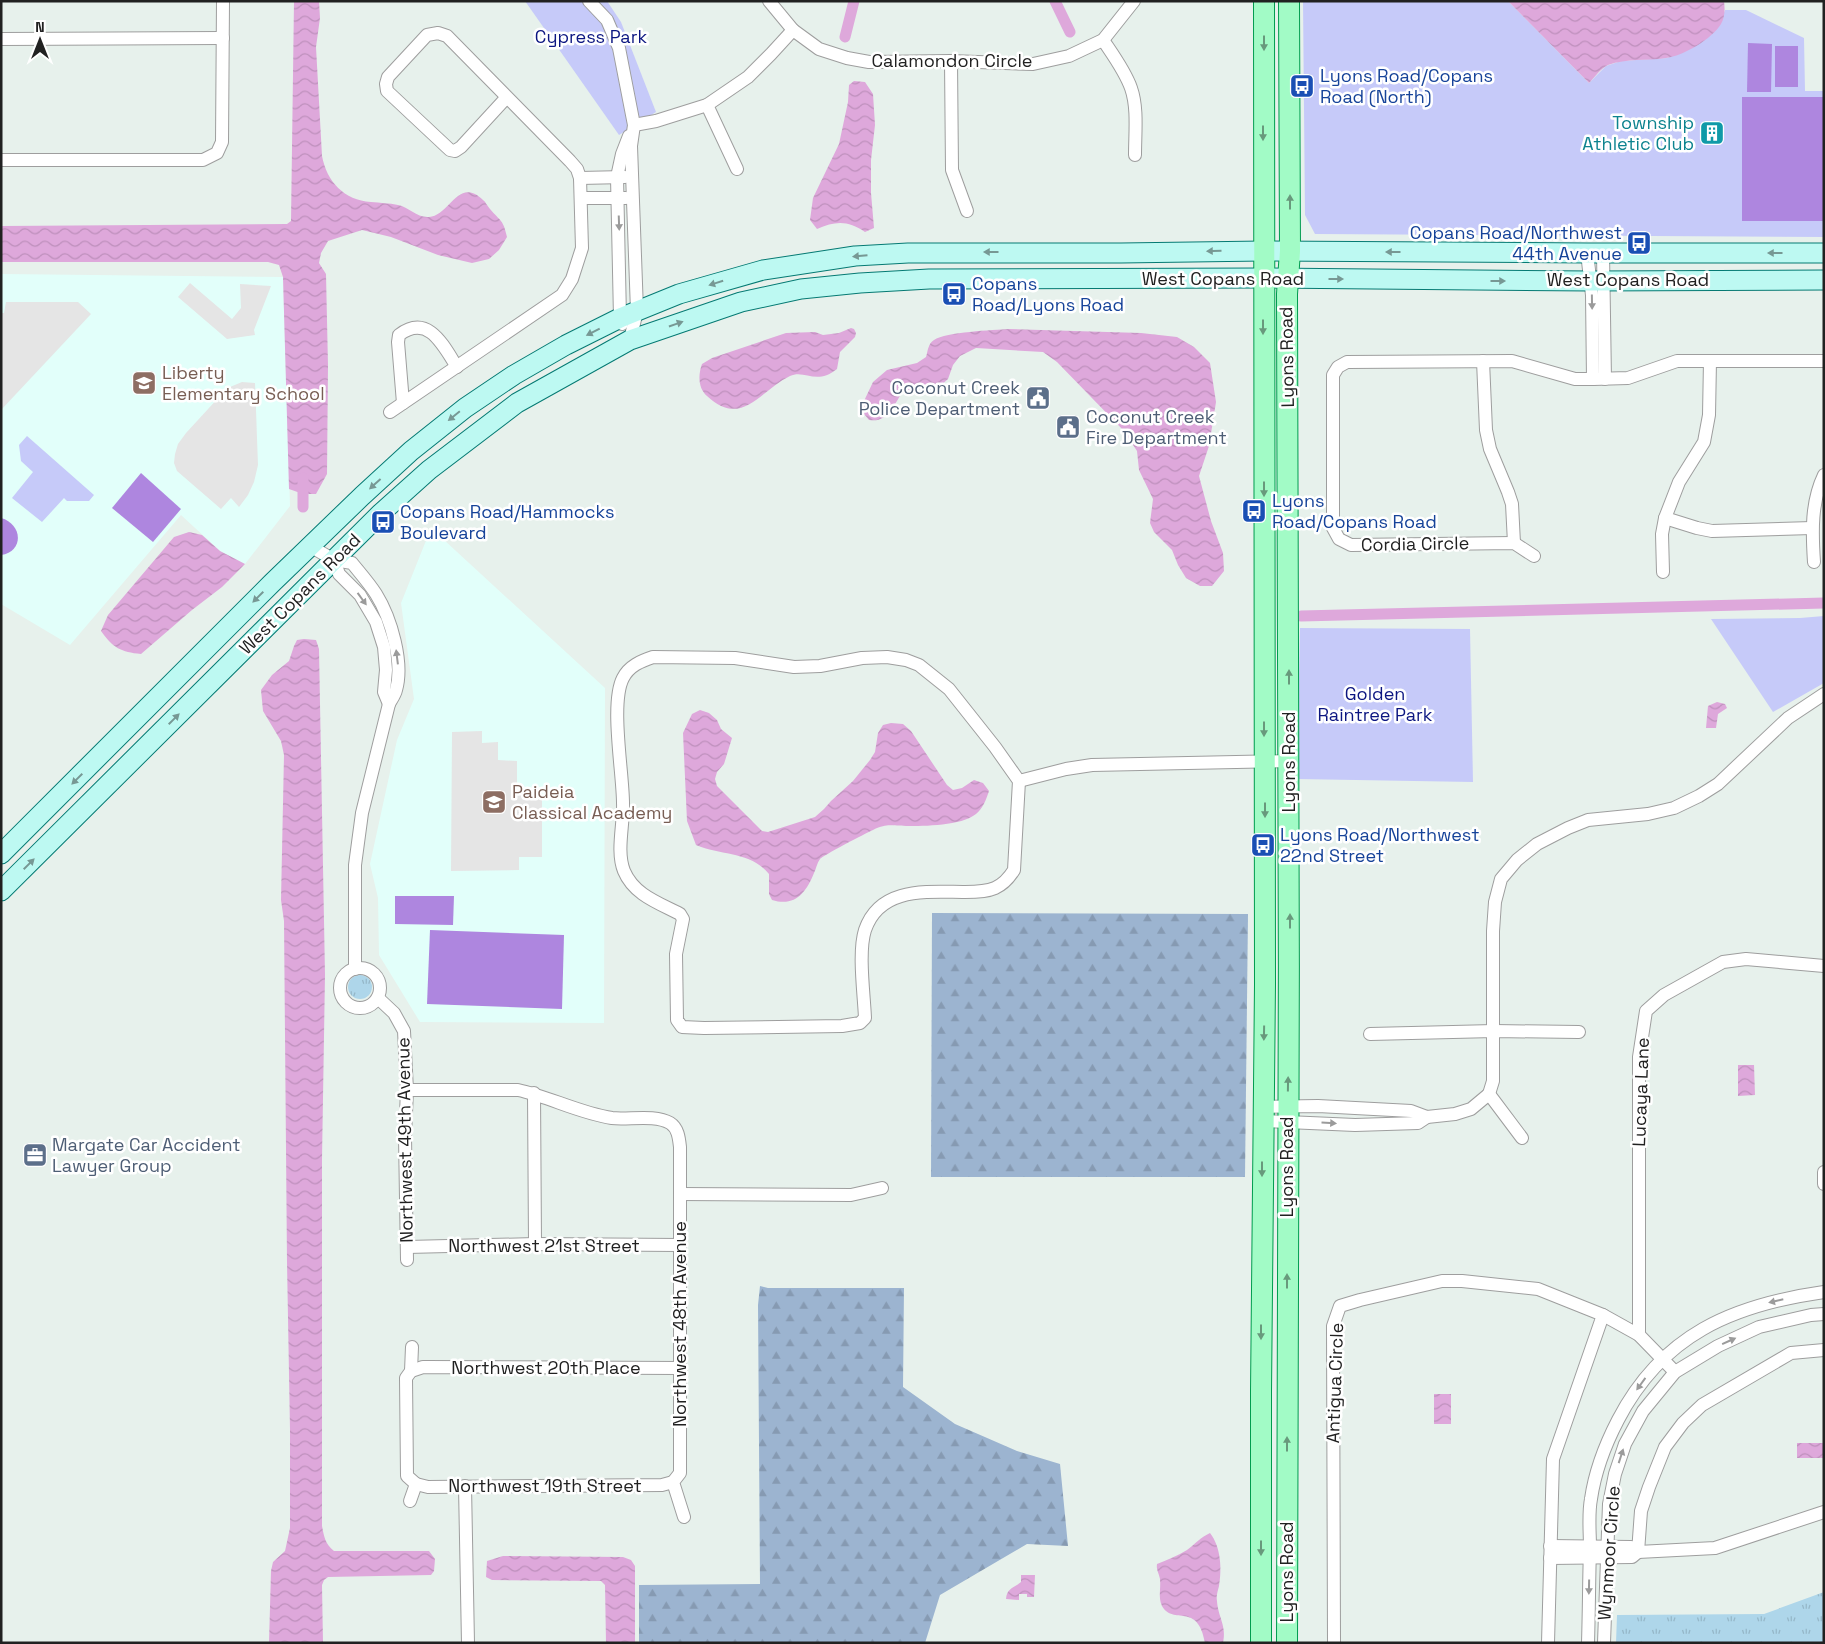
<svg xmlns="http://www.w3.org/2000/svg" width="1825" height="1644" font-family="'Space Grotesk',sans-serif">
<defs>
<pattern id="grass-tufts" width="24" height="20" patternUnits="userSpaceOnUse" patternTransform="scale(1.25)"><rect width="24" height="20" fill="#aed6ea"/><path d="M3 7l-1-3M5 7V3M7 7l1-3M15 17l-1-3M17 17v-4M19 17l1-3" fill="none" stroke="#95b7c8"/></pattern>
<pattern id="forest-firs" width="22" height="20" patternUnits="userSpaceOnUse" patternTransform="scale(1.25)"><rect width="22" height="20" fill="#9cb4d0"/><path d="M5 1l3.5 6h-7zM16 11l3.5 6h-7z" fill="#869ab2"/></pattern>
<pattern id="water-waves" width="16" height="10" patternUnits="userSpaceOnUse" patternTransform="scale(1.25)"><rect width="16" height="10" fill="#dea8db"/><path d="M0 5q4-4 8 0t8 0" fill="none" stroke="#be90bc"/></pattern>
</defs>
<rect width="100%" height="100%" fill="#e7f1ec"/>
<g fill="#e2fffa">
<path d="M1 274 283 277 290 506 245 564 220 551 181 515 70 645 1 604Z"/>
<path d="M431 528 605 688 604 1023 420 1022 379 955 378 898 370 864 397 740 414 699 401 603Z"/>
</g>
<g fill="url(#grass-tufts)">
<circle cx="360" cy="987" r="12"/>
<path d="M1824 1592V1643H1616L1617 1615 1764 1614Z"/>
</g>
<g fill="url(#forest-firs)">
<path d="M932 913 1248 914 1245 1177H931Z"/>
<path d="M760 1286 768 1288H904L903 1387 955 1424 1017 1451 1060 1464 1068 1546 1027 1544 940 1595 925 1643H639V1585L760 1584 758 1305Z"/>
</g>
<g fill="#c6caf9">
<path d="M525 1H607L621 22 656 112 619 135Z"/>
<path d="M1303 1H1508L1589 83 1606 66 1621 61 1667 58 1707 38 1720 24 1725 10H1746L1804 38 1805 91H1824V237L1315 234 1305 215Z"/>
<path d="M27 436 94 495 89 501H67L64 498 42 522 12 498 33 472 21 461 19 445Z"/>
<path d="M1824 616V683L1773 712 1711 619 1800 618Z"/>
<path d="M1300 628 1470 629 1473 782 1297 779Z"/>
</g>
<g fill="#ae86df">
<path d="M1748 43 1772 44 1771 92H1747Z"/>
<rect x="1775" y="46" width="23" height="41"/>
<rect x="1742" y="97" width="82" height="124"/>
<path d="M141 473 181 509 153 542 112 508Z"/>
<path d="M1 518C23 524 24 552 1 555Z"/>
<path d="M395 896H454L453 925 395 924Z"/>
<path d="M430 930 564 935 562 1009 427 1004Z"/>
</g>
<g fill="#e5e5e5">
<path d="M190 283 232 319 241 308 240 284 271 286 254 330 255 335 227 339 178 297Z"/>
<path d="M6 302H78L91 314 1 410V313H4Z"/>
<path d="M242 382 255 383 258 465 254 482 248 495 239 507 231 498 221 509 177 471 174 463 175 454 178 444 186 433 220 396 230 387Z"/>
<path d="M482 731V743L498 742V760L517 761V791L542 790V857H519V870L451 871 452 732Z"/>
</g>
<g fill="url(#water-waves)">
<path d="M294 1H319L320 18 316 47 322 156C327 182 344 200 371 202 380 203 389 203 398 205 409 207 417 218 429 217 450 216 458 176 483 200 486 202 487 206 490 209 501 222 503 219 507 237L499 250 489 259 472 263 438 255 391 237 362 230 328 241 321 253 319 263 326 274 328 366 327 474 316 494H303L289 489 283 277 279 265 268 262H1V226L287 224 291 221Z"/>
<path d="M1508 1H1724C1725 9 1725 17 1721 24 1712 39 1683 56 1666 58 1647 61 1627 58 1608 65 1601 68 1594 78 1589 83Z"/>
<path d="M854 81 865 82 873 94 875 125 871 160V193L874 228 865 232C848 220 835 221 817 229L810 220 813 198 839 144 848 102 849 85Z"/>
<path d="M851 328 854 329 856 333 855 337 840 352 837 369C816 386 805 369 790 376 758 392 742 428 707 396 698 388 698 375 702 364L712 358 786 333 815 332 823 335 839 333Z"/>
<path d="M1009 329 1141 333 1177 337 1194 347 1210 363 1216 402 1209 446 1199 476 1211 521 1223 553 1224 571 1212 586H1200L1186 578 1178 565 1172 550 1154 532 1150 523 1153 499 1139 470 1137 451 1124 431 1057 362 1043 352 976 348 960 356 953 365 948 379 939 387 922 388 902 393C893 406 888 423 869 420L864 414V401L873 382 887 370 917 363 926 357C928 350 928 344 934 340 946 332 993 330 1009 329Z"/>
<path d="M189 532 202 535 220 551 245 564 222 587 192 610 141 654C121 652 113 648 101 631L108 615 174 537Z"/>
<path d="M304 639 316 640 319 649 325 975 322 1160V1526C324 1536 325 1544 334 1551H429L435 1559 434 1571 431 1575 328 1577 324 1580 322 1585 323 1643H269L271 1571 273 1562 285 1551 290 1528V1430L287 1262 284 921 281 900 284 755 281 741 263 711 261 690 272 675 289 661 294 646 297 640Z"/>
<path d="M1717 702 1725 704 1727 708 1718 714 1716 728H1706L1708 706Z"/>
<path d="M700 710 709 713 717 720 721 729 732 738 724 764 717 772 715 779 717 786 762 831 768 832 815 817 824 809 831 801 853 781 870 760 875 752 878 733 883 725 891 723 903 724 911 731 947 785 953 790 962 788 974 780 983 783 989 791C986 800 983 808 976 814 961 826 925 826 906 826 890 826 888 823 873 830 866 833 822 856 820 859 817 863 816 869 814 873 806 893 795 907 772 900L769 894V874C750 851 722 856 696 845L687 821 683 733 692 714Z"/>
<path d="M1738 1065H1754L1755 1095 1738 1096Z"/>
<rect x="1434" y="1394" width="17" height="30"/>
<rect x="1797" y="1443" width="27" height="15"/>
<path d="M1210 1533C1221 1547 1222 1569 1219 1586 1218 1591 1216 1595 1217 1601 1218 1617 1227 1626 1223 1643H1205C1198 1601 1173 1626 1162 1606 1158 1597 1161 1589 1160 1579 1159 1573 1156 1570 1157 1564 1167 1560 1177 1556 1187 1550 1195 1544 1201 1537 1210 1533Z"/>
<path d="M503 1556 623 1557 631 1560 635 1566V1643H606L605 1585 601 1581 492 1580 486 1577 487 1561Z"/>
<path d="M1021 1575H1035L1034 1597H1027V1594H1019V1600L1006 1599C1007 1588 1013 1589 1021 1582Z"/>
</g>
<g fill="none" stroke-linecap="round" stroke-linejoin="round">
<g stroke="#dea8db" stroke-width="11">
<path d="M1055 1 1070 32"/>
<path d="M845 37 854 1"/>
<path d="M303 478V507"/>
<path d="M1301 616 1824 603"/>
</g>
<defs>
<g id="minor">
<path d="M589 1 607 20 619 48 634 125 631 146 637 311 630 340"/>
<path d="M769 1 793 30 819 49 847 58 869 62 951 61 1033 64 1069 56 1103 40 1134 1"/>
<path d="M1 39 223 38"/>
<path d="M1103 40C1113 55 1125 71 1131 88 1138 108 1135 133 1135 155"/>
<path d="M951 61 952 170 967 211"/>
<path d="M707 105 737 169"/>
<path d="M634 125 656 121 707 105 748 77 771 54 793 30"/>
<path d="M1 160H203L217 153 222 142 223 1"/>
<path d="M580 178 625 177"/>
<path d="M581 198H626"/>
<path d="M1587 253 1592 295 1593 379"/>
<path d="M1603 253 1605 379"/>
<path d="M622 324 620 318 617 177 622 154 629 136"/>
<path d="M1483 361 1486 430 1490 449 1508 492 1512 504 1514 543"/>
<path d="M403 403 398 342 399 335C428 313 443 345 457 367"/>
<path d="M390 412 562 295 572 279 582 248 580 178 577 169 570 161 447 36 438 33 427 35 388 77 386 84 387 91 450 150 455 151 461 147 507 97"/>
<path d="M1665 518 1697 528 1712 531 1812 528"/>
<path d="M310 546 334 560 352 563C360 573 369 583 376 594 391 618 404 663 396 690 395 695 391 700 389 704L362 813 355 865V969"/>
<path d="M1534 556 1514 543 1351 545 1339 539 1333 528V375L1338 367 1347 362 1512 361 1575 379H1593L1628 378 1677 361H1824"/>
<path d="M334 560 339 574 360 595 376 622 384 647 386 670 384 692 389 704"/>
<path d="M1814 562C1812 532 1811 502 1824 475"/>
<path d="M1663 572 1662 534 1665 518 1679 482 1704 442 1709 415 1710 361"/>
<path d="M653 657 735 658 794 667 820 666 862 658 887 657 906 660 919 665 949 689 995 747 1019 781 1014 870C1009 878 1004 884 995 888 986 892 974 892 965 892 928 892 880 886 865 930 858 952 864 994 865 1018L860 1023 842 1026 704 1028 682 1027 677 1020 676 954 683 919 680 914C659 903 634 895 624 871 616 851 624 824 623 803 623 773 610 703 623 678 629 666 641 661 653 657Z"/>
<path d="M1019 781 1066 769 1092 765 1289 761"/>
<circle cx="360" cy="988" r="20"/>
<path d="M378 998 394 1013 404 1031 407 1090 405 1137 407 1260"/>
<path d="M1370 1034 1494 1031 1579 1032"/>
<path d="M407 1090H518C550 1097 579 1113 612 1118 628 1120 655 1114 670 1123 678 1128 679 1138 680 1147V1473L673 1482 684 1517"/>
<path d="M534 1093 535 1244"/>
<path d="M1489 1094 1493 1081V931L1495 902 1501 879 1517 860 1537 844 1568 828 1588 820 1648 814 1674 808 1699 796 1718 784 1788 718 1824 694"/>
<path d="M1489 1094 1522 1138"/>
<path d="M1262 1107 1318 1106 1411 1111 1427 1117 1455 1114 1471 1109 1489 1094"/>
<path d="M1262 1121 1355 1125 1418 1123 1427 1117"/>
<path d="M1824 1172V1184"/>
<path d="M680 1194 851 1195 882 1188"/>
<path d="M407 1247 535 1244 680 1245"/>
<path d="M1603 1315 1639 1335 1675 1372"/>
<path d="M1639 1335V1057L1646 1011 1664 995 1723 962 1746 959 1824 966"/>
<path d="M411 1371 423 1367 681 1368"/>
<path d="M416 1484 428 1487 662 1485 673 1482"/>
<path d="M465 1486 468 1643"/>
<path d="M410 1501 416 1484 407 1476 406 1378 411 1371 412 1347"/>
<path d="M1550 1546 1631 1547 1638 1552 1715 1548 1824 1512"/>
<path d="M1550 1558 1632 1557 1638 1552 1641 1511 1649 1487 1665 1447 1683 1423 1702 1405 1791 1353 1824 1350"/>
<path d="M1334 1643 1333 1326 1340 1306 1360 1300 1442 1281H1462L1538 1289 1603 1315 1553 1459 1548 1643"/>
<path d="M1588 1643C1589 1611 1589 1580 1590 1548 1590 1532 1588 1514 1591 1499 1595 1471 1605 1445 1618 1420 1662 1335 1732 1305 1824 1292"/>
<path d="M1604 1643 1609 1504 1615 1474 1625 1444 1643 1411 1675 1372 1718 1346 1759 1327 1811 1315 1824 1314"/>
</g>
<g id="secondary">
<path d="M1 854 272 583 362 496 411 451 465 408 514 375 566 345 620 318 679 294 763 270 855 256 908 253H1121L1263 251 1587 253H1824"/>
<path d="M1 891 381 513 429 470 517 403 630 340 741 302 801 289 860 283 929 279 1263 278 1591 281 1824 280"/>
</g>
<g id="primary">
<path d="M1261 1643V1392L1265 984 1264 1"/>
<path d="M1287 1643C1288 1193 1291 744 1287 294L1290 251 1289 1"/>
</g>
</defs>
<use href="#minor" stroke="#9e9e9e" stroke-width="14"/>
<use href="#secondary" stroke="#057a73" stroke-width="21"/>
<use href="#primary" stroke="#019c4f" stroke-width="22"/>
<use href="#minor" stroke="#fff" stroke-width="12"/>
<use href="#secondary" stroke="#bdf9f2" stroke-width="19"/>
<use href="#primary" stroke="#a2fbc6" stroke-width="20"/>
</g>
<defs><path id="oneway-solid" d="M-6-.8H1V-3.2L6.5 0L1 3.2V.8H-6Z" transform="scale(1.25)"/></defs>
<g fill="#68997c">
<use href="#oneway-solid" transform="translate(1264 43) rotate(90)"/>
<use href="#oneway-solid" transform="translate(1263 133) rotate(90)"/>
<use href="#oneway-solid" transform="translate(1290 202) rotate(-90)"/>
<use href="#oneway-solid" transform="translate(1263 327) rotate(90)"/>
<use href="#oneway-solid" transform="translate(1264 489) rotate(90)"/>
<use href="#oneway-solid" transform="translate(1289 677) rotate(-90)"/>
<use href="#oneway-solid" transform="translate(1264 729) rotate(90)"/>
<use href="#oneway-solid" transform="translate(1265 810) rotate(90)"/>
<use href="#oneway-solid" transform="translate(1290 921) rotate(-90)"/>
<use href="#oneway-solid" transform="translate(1264 1033) rotate(91)"/>
<use href="#oneway-solid" transform="translate(1288 1084) rotate(-89)"/>
<use href="#oneway-solid" transform="translate(1262 1169) rotate(90)"/>
<use href="#oneway-solid" transform="translate(1287 1281) rotate(-90)"/>
<use href="#oneway-solid" transform="translate(1261 1332) rotate(90)"/>
<use href="#oneway-solid" transform="translate(1287 1444) rotate(-90)"/>
<use href="#oneway-solid" transform="translate(1261 1548) rotate(90)"/>
</g>
<g fill="#9b9b9b">
<use href="#oneway-solid" transform="translate(619 223) rotate(88)"/>
<use href="#oneway-solid" transform="translate(1592 302) rotate(89)"/>
<use href="#oneway-solid" transform="translate(362 599) rotate(54)"/>
<use href="#oneway-solid" transform="translate(397 657) rotate(-97)"/>
<use href="#oneway-solid" transform="translate(1329 1123) rotate(3)"/>
<use href="#oneway-solid" transform="translate(1776 1301) rotate(167)"/>
<use href="#oneway-solid" transform="translate(1729 1341) rotate(-24)"/>
<use href="#oneway-solid" transform="translate(1641 1384) rotate(126)"/>
<use href="#oneway-solid" transform="translate(1621 1456) rotate(-72)"/>
<use href="#oneway-solid" transform="translate(1589 1587) rotate(91)"/>
</g>
<g fill="#779894">
<use href="#oneway-solid" transform="translate(1214 251) rotate(179)"/>
<use href="#oneway-solid" transform="translate(991 252) rotate(180)"/>
<use href="#oneway-solid" transform="translate(1393 252) rotate(-180)"/>
<use href="#oneway-solid" transform="translate(1775 253) rotate(180)"/>
<use href="#oneway-solid" transform="translate(860 256) rotate(175)"/>
<use href="#oneway-solid" transform="translate(1336 279)"/>
<use href="#oneway-solid" transform="translate(1498 281)"/>
<use href="#oneway-solid" transform="translate(716 283) rotate(163)"/>
<use href="#oneway-solid" transform="translate(676 324) rotate(-19)"/>
<use href="#oneway-solid" transform="translate(593 332) rotate(153)"/>
<use href="#oneway-solid" transform="translate(454 416) rotate(141)"/>
<use href="#oneway-solid" transform="translate(375 484) rotate(138)"/>
<use href="#oneway-solid" transform="translate(258 597) rotate(135)"/>
<use href="#oneway-solid" transform="translate(174 719) rotate(-45)"/>
<use href="#oneway-solid" transform="translate(77 779) rotate(135)"/>
<use href="#oneway-solid" transform="translate(29 864) rotate(-45)"/>
</g>
<defs>
<symbol id="bus-square" viewBox="-11 -11 22 22"><rect x="-9" y="-9" width="18" height="18" rx="4" fill="#1a4fb4" stroke="#fff"/><path d="M-5-6H5V4H4V6H2V4H-2V6H-4V4H-5ZM-3.5-4V0h7V-4ZM-3.5 1.2v1.5H-2V1.2ZM2 1.2v1.5H3.5V1.2Z" fill="#fff"/></symbol>
<symbol id="building-square" viewBox="-11 -11 22 22"><rect x="-9" y="-9" width="18" height="18" rx="4" fill="#0f9aa8" stroke="#fff"/><path d="M-4-6H4V6H1V3H-1V6H-4ZM-2.5-4.3h1.7v1.8h-1.7ZM.8-4.3h1.7v1.8H.8ZM-2.5-1h1.7V.8h-1.7ZM.8-1h1.7V.8H.8Z" fill="#fff"/></symbol>
<symbol id="school-square" viewBox="-11 -11 22 22"><rect x="-9" y="-9" width="18" height="18" rx="4" fill="#8d6e63" stroke="#fff"/><path d="M0-5L7-2L0 1L-7-2ZM-4 1L0 2.5L4 1V4Q0 6-4 4Z" fill="#fff"/></symbol>
<symbol id="civic-square" viewBox="-11 -11 22 22"><rect x="-9" y="-9" width="18" height="18" rx="4" fill="#5c6f8a" stroke="#fff"/><path d="M-.6-6.5H3V-4.5H.6V-3L4-1V1h2V6H-6V1h2V-1L-.6-3ZM-1.2 2.5V6h2.4V2.5Z" fill="#fff"/></symbol>
<symbol id="office-square" viewBox="-11 -11 22 22"><rect x="-9" y="-9" width="18" height="18" rx="4" fill="#5c6f8a" stroke="#fff"/><path d="M-6-3h4V-5.5h4V-3h4V5H-6ZM-1-4.5V-3h2v-1.5ZM-6 0V1H6V0Z" fill="#fff"/></symbol>
</defs>
<g fill-rule="evenodd">
<use href="#bus-square" x="1288" y="72" width="28" height="28"/>
<use href="#building-square" x="1698" y="119" width="28" height="28"/>
<use href="#bus-square" x="1625" y="229" width="28" height="28"/>
<use href="#bus-square" x="940" y="280" width="28" height="28"/>
<use href="#school-square" x="130" y="369" width="28" height="28"/>
<use href="#civic-square" x="1024" y="384" width="28" height="28"/>
<use href="#civic-square" x="1054" y="413" width="28" height="28"/>
<use href="#bus-square" x="1240" y="497" width="28" height="28"/>
<use href="#bus-square" x="369" y="508" width="28" height="28"/>
<use href="#school-square" x="480" y="788" width="28" height="28"/>
<use href="#bus-square" x="1249" y="831" width="28" height="28"/>
<use href="#office-square" x="21" y="1141" width="28" height="28"/>
</g>
<g text-anchor="middle" stroke-width="5" stroke-linejoin="round" paint-order="stroke">
<g font-size="18" fill="#0c1681" stroke="#fff">
<text x="591" y="43">Cypress Park</text>
<text x="1375" y="700">Golden<tspan x="1375" dy="21">Raintree Park</tspan></text>
</g>
<g font-size="18" fill="#212121" stroke="#fff">
<text x="952" y="67">Calamondon Circle</text>
<text x="1223" y="285">West Copans Road</text>
<text x="1628" y="286">West Copans Road</text>
<text transform="translate(1287 357) rotate(-91)" y="6">Lyons Road</text>
<text transform="translate(1415 544) rotate(-1)" y="6">Cordia Circle</text>
<text transform="translate(300 594) rotate(-45)" y="6">West Copans Road</text>
<text transform="translate(1289 762) rotate(-90)" y="6">Lyons Road</text>
<text transform="translate(1641 1092) rotate(-88)" y="6">Lucaya Lane</text>
<text transform="translate(405 1140) rotate(-91)" y="6">Northwest 49th Avenue</text>
<text transform="translate(1287 1167) rotate(-90)" y="6">Lyons Road</text>
<text x="544" y="1252">Northwest 21st Street</text>
<text transform="translate(680 1324) rotate(-90)" y="6">Northwest 48th Avenue</text>
<text x="546" y="1374">Northwest 20th Place</text>
<text transform="translate(1335 1383) rotate(-88)" y="6">Antigua Circle</text>
<text x="545" y="1492">Northwest 19th Street</text>
<text transform="translate(1609 1553) rotate(-86)" y="6">Wynmoor Circle</text>
<text transform="translate(1287 1572) rotate(-90)" y="6">Lyons Road</text>
</g>
<g font-size="18" fill="#164399" stroke="#fff" text-anchor="start">
<text x="1320" y="82">Lyons Road/Copans<tspan x="1320" dy="21">Road (North)</tspan></text>
<text x="1622" y="239" text-anchor="end">Copans Road/Northwest<tspan x="1622" dy="21">44th Avenue</tspan></text>
<text x="972" y="290">Copans<tspan x="972" dy="21">Road/Lyons Road</tspan></text>
<text x="1272" y="507">Lyons<tspan x="1272" dy="21">Road/Copans Road</tspan></text>
<text x="400" y="518">Copans Road/Hammocks<tspan x="400" dy="21">Boulevard</tspan></text>
<text x="1280" y="841">Lyons Road/Northwest<tspan x="1280" dy="21">22nd Street</tspan></text>
</g>
<g font-size="18" fill="#0d838f" stroke="#fff" text-anchor="end">
<text x="1694" y="129">Township<tspan x="1694" dy="21">Athletic Club</tspan></text>
</g>
<g font-size="18" fill="#785e54" stroke="#fff" text-anchor="start">
<text x="162" y="379">Liberty<tspan x="162" dy="21">Elementary School</tspan></text>
<text x="512" y="798">Paideia<tspan x="512" dy="21">Classical Academy</tspan></text>
</g>
<g font-size="18" fill="#4e5e75" stroke="#fff" text-anchor="start">
<text x="1020" y="394" text-anchor="end">Coconut Creek<tspan x="1020" dy="21">Police Department</tspan></text>
<text x="1086" y="423">Coconut Creek<tspan x="1086" dy="21">Fire Department</tspan></text>
<text x="52" y="1151">Margate Car Accident<tspan x="52" dy="21">Lawyer Group</tspan></text>
</g>
</g>
<rect width="1825" height="1644" fill="none" stroke="#212121" stroke-width="5"/>
<g transform="translate(40 40)" stroke="#ffffff" stroke-width="4" paint-order="stroke">
<path d="M0-4L9 19L0 12L-9 19Z" fill="#212121"/>
<text y="-8" font-size="14" font-weight="bold" text-anchor="middle" fill="#212121">N</text>
</g>
</svg>
